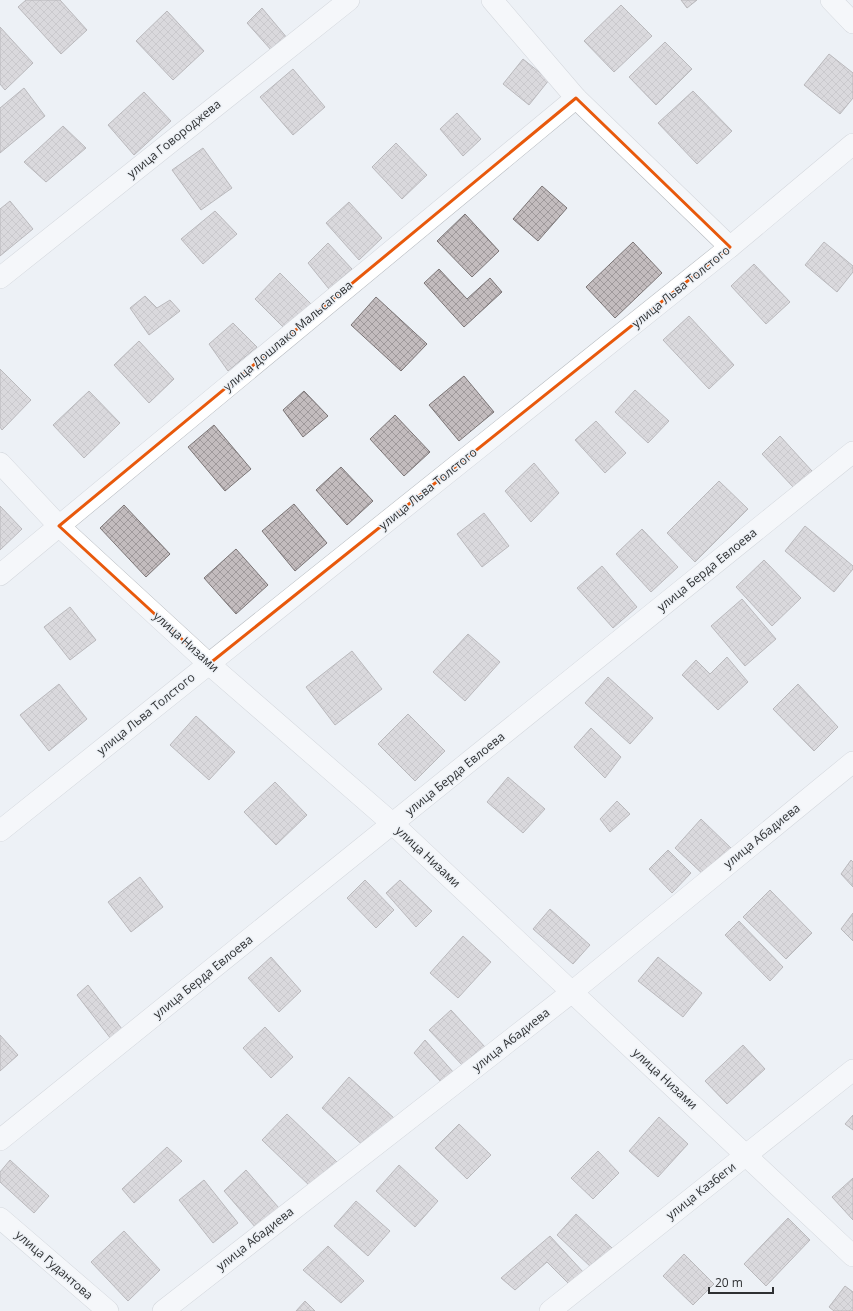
<svg xmlns="http://www.w3.org/2000/svg" width="853" height="1311" font-family="'Open Sans',sans-serif">
<defs>
<pattern id="building-cross-hatch" width="8" height="8" patternUnits="userSpaceOnUse"><rect width="8" height="8" fill="#c3bcbe"/><path d="M0 0l8 8M0 8l8-8" fill="none" stroke="#9f999b"/></pattern>
</defs>
<rect width="100%" height="100%" fill="#edf1f6"/>
<g fill="url(#building-cross-hatch)" stroke="#7b7576">
<path d="M26 0H60L87 30 61 54 18 7Z"/>
<path d="M681 0H697L687 8Z"/>
<path d="M621 5 652 36 614 72 584 41Z"/>
<path d="M262 8 288 39 272 51 247 23Z"/>
<path d="M167 11 204 51 173 80 136 41Z"/>
<path d="M0 27 33 63 5 90 0 84Z"/>
<path d="M665 42 692 69 656 105 629 77Z"/>
<path d="M829 54 853 73V98L840 114 804 85Z"/>
<path d="M523 59 549 80 529 105 503 84Z"/>
<path d="M293 69 325 107 293 135 260 97Z"/>
<path d="M24 88 45 116 0 153V108Z"/>
<path d="M693 91 732 131 697 164 658 123Z"/>
<path d="M144 92 171 121 134 155 108 125Z"/>
<path d="M457 113 481 139 463 156 440 129Z"/>
<path d="M63 126 86 148 46 182 24 162Z"/>
<path d="M396 143 427 175 402 199 372 167Z"/>
<path d="M203 148 232 188 201 210 172 170Z"/>
<path d="M542 186 567 208 538 241 513 219Z"/>
<path d="M10 201 33 229 0 256V209Z"/>
<path d="M349 202 382 238 359 260 326 223Z"/>
<path d="M215 211 237 234 203 264 181 239Z"/>
<path d="M465 214 499 251 472 277 437 241Z"/>
<path d="M633 242 662 273 615 318 586 287Z"/>
<path d="M824 242 853 266V272L837 292 805 265Z"/>
<path d="M328 243 352 269 329 289 308 263Z"/>
<path d="M754 264 790 302 766 324 731 286Z"/>
<path d="M439 269 467 299 490 278 502 292 464 327 424 283Z"/>
<path d="M280 273 311 304 286 330 255 299Z"/>
<path d="M145 296 157 308 170 300 180 311 149 335 130 308Z"/>
<path d="M376 297 427 344 401 371 351 325Z"/>
<path d="M689 316 734 365 709 389 663 340Z"/>
<path d="M233 323 257 347 228 371 209 344Z"/>
<path d="M139 341 174 379 149 403 114 365Z"/>
<path d="M0 369 31 400 2 430 0 427Z"/>
<path d="M464 376 494 412 459 441 429 405Z"/>
<path d="M635 390 669 421 648 443 615 412Z"/>
<path d="M89 391 120 423 84 458 53 425Z"/>
<path d="M304 391 328 416 303 437 283 410Z"/>
<path d="M395 415 430 452 404 476 370 439Z"/>
<path d="M596 421 626 453 605 473 575 440Z"/>
<path d="M214 425 251 469 225 491 188 447Z"/>
<path d="M780 436 812 471 794 488 762 454Z"/>
<path d="M534 463 559 493 531 522 505 491Z"/>
<path d="M341 467 373 501 347 525 316 490Z"/>
<path d="M719 481 748 509 695 562 667 533Z"/>
<path d="M294 504 327 543 295 571 262 531Z"/>
<path d="M124 505 170 554 146 577 100 528Z"/>
<path d="M0 506 22 529 0 550Z"/>
<path d="M484 513 509 546 482 567 457 534Z"/>
<path d="M805 526 853 566V569L834 592 785 551Z"/>
<path d="M642 529 678 567 651 592 616 554Z"/>
<path d="M236 549 268 585 236 614 204 578Z"/>
<path d="M764 560 801 598 772 626 736 587Z"/>
<path d="M602 566 637 607 613 628 577 588Z"/>
<path d="M742 599 776 639 745 666 711 626Z"/>
<path d="M70 607 96 640 70 660 44 627Z"/>
<path d="M468 634 500 662 465 701 433 672Z"/>
<path d="M352 651 382 689 335 725 306 687Z"/>
<path d="M727 657 748 682 718 710 682 675 696 660 710 674Z"/>
<path d="M608 677 653 718 630 744 585 703Z"/>
<path d="M59 684 87 719 49 751 20 715Z"/>
<path d="M798 684 838 727 814 751 773 709Z"/>
<path d="M408 714 445 751 415 781 378 744Z"/>
<path d="M196 716 235 752 209 780 170 745Z"/>
<path d="M591 728 621 757 605 778 574 747Z"/>
<path d="M508 777 545 809 523 833 487 802Z"/>
<path d="M275 782 307 815 276 845 244 812Z"/>
<path d="M617 801 630 814 610 832 600 819Z"/>
<path d="M701 819 733 850 707 878 675 848Z"/>
<path d="M668 850 691 873 672 893 649 869Z"/>
<path d="M851 860 853 862V887L841 874Z"/>
<path d="M140 877 163 907 131 932 108 902Z"/>
<path d="M365 880 394 910 376 928 347 898Z"/>
<path d="M400 880 432 911 416 927 386 893Z"/>
<path d="M770 890 812 933 786 959 743 917Z"/>
<path d="M550 909 590 945 573 964 533 929Z"/>
<path d="M853 913V941L841 929Z"/>
<path d="M739 921 783 967 770 981 725 935Z"/>
<path d="M463 936 491 962 458 998 430 973Z"/>
<path d="M271 957 301 991 279 1012 248 978Z"/>
<path d="M658 957 702 993 683 1017 638 981Z"/>
<path d="M88 985 122 1029 111 1039 77 995Z"/>
<path d="M451 1010 485 1047 464 1067 429 1030Z"/>
<path d="M265 1027 293 1057 271 1078 243 1048Z"/>
<path d="M0 1035 18 1055 0 1071Z"/>
<path d="M425 1040 454 1073 443 1084 414 1053Z"/>
<path d="M743 1045 765 1069 727 1104 705 1081Z"/>
<path d="M349 1077 394 1118 367 1149 322 1108Z"/>
<path d="M287 1114 337 1162 312 1188 262 1140Z"/>
<path d="M853 1115V1130L845 1124Z"/>
<path d="M659 1117 688 1144 658 1177 629 1151Z"/>
<path d="M459 1124 491 1155 467 1179 435 1148Z"/>
<path d="M167 1147 182 1161 134 1203 122 1189Z"/>
<path d="M598 1151 619 1173 593 1199 571 1178Z"/>
<path d="M10 1160 49 1196 34 1213 0 1182V1172Z"/>
<path d="M399 1165 438 1201 415 1227 376 1191Z"/>
<path d="M246 1170 279 1208 256 1228 224 1191Z"/>
<path d="M853 1178V1220L832 1197Z"/>
<path d="M204 1180 238 1223 213 1243 179 1200Z"/>
<path d="M356 1201 390 1231 368 1256 334 1226Z"/>
<path d="M576 1214 612 1248 592 1268 557 1235Z"/>
<path d="M788 1218 810 1240 766 1286 744 1264Z"/>
<path d="M124 1231 160 1270 128 1301 91 1262Z"/>
<path d="M550 1236 584 1273 570 1285 547 1262 515 1290 501 1278Z"/>
<path d="M328 1246 364 1281 341 1303 303 1270Z"/>
<path d="M684 1254 714 1284 693 1305 663 1276Z"/>
<path d="M845 1286 853 1292V1311H834L829 1307Z"/>
<path d="M305 1301 315 1311H296Z"/>
</g>
<g fill="none" stroke-linecap="round" stroke-linejoin="round">
<defs>
<g id="minor">
<path d="M492 0 576 98 730 247"/>
<path d="M831 0 853 23"/>
<path d="M0 278 349 0"/>
<path d="M0 463 59 526 209 664 393 824 853 1256"/>
<path d="M0 575 576 98"/>
<path d="M0 831 730 247 853 144"/>
<path d="M0 1140 853 452"/>
<path d="M0 1218 108 1311"/>
<path d="M163 1311 572 992 853 762"/>
<path d="M550 1311 853 1070"/>
</g>
</defs>
<use href="#minor" stroke="#b6babf" stroke-width="22"/>
<use href="#minor" stroke="#fff" stroke-width="21"/>
</g>
<path d="M0 0H853V1311H0ZM576 98 730 247 209 664 59 526Z" fill="#edf1f6" fill-opacity=".55" fill-rule="evenodd"/>
<path fill="none" stroke="#e8590c" stroke-width="3" stroke-linejoin="round" d="M576 98 730 247 209 664 59 526Z"/>
<g text-anchor="middle" stroke-width="3" stroke-linejoin="round" paint-order="stroke">
<g font-size="12" fill="#2e3032" stroke="#edf1f6">
<text transform="translate(174 139) rotate(-39)" y="4">улица Говороджева</text>
<text transform="translate(681 287) rotate(-39)" y="4">улица Льва Толстого</text>
<text transform="translate(288 336) rotate(-40)" y="4">улица Дошлако Мальсагова</text>
<text transform="translate(428 489) rotate(-39)" y="4">улица Льва Толстого</text>
<text transform="translate(707 570) rotate(-39)" y="4">улица Берда Евлоева</text>
<text transform="translate(186 642) rotate(42)" y="4">улица Низами</text>
<text transform="translate(146 714) rotate(-39)" y="4">улица Льва Толстого</text>
<text transform="translate(455 774) rotate(-39)" y="4">улица Берда Евлоева</text>
<text transform="translate(762 836) rotate(-39)" y="4">улица Абадиева</text>
<text transform="translate(428 857) rotate(43)" y="4">улица Низами</text>
<text transform="translate(203 977) rotate(-39)" y="4">улица Берда Евлоева</text>
<text transform="translate(511 1040) rotate(-38)" y="4">улица Абадиева</text>
<text transform="translate(665 1079) rotate(43)" y="4">улица Низами</text>
<text transform="translate(701 1191) rotate(-38)" y="4">улица Казбеги</text>
<text transform="translate(255 1239) rotate(-38)" y="4">улица Абадиева</text>
<text transform="translate(54 1265) rotate(41)" y="4">улица Гудантова</text>
</g>
</g>
<path d="M709 1287v6h64v-6" fill="none" stroke="#2e3032" stroke-width="2"/>
<text x="715" y="1287" font-size="12" fill="#2e3032" stroke="#edf1f6" stroke-width="3" paint-order="stroke">20 m</text>
</svg>
